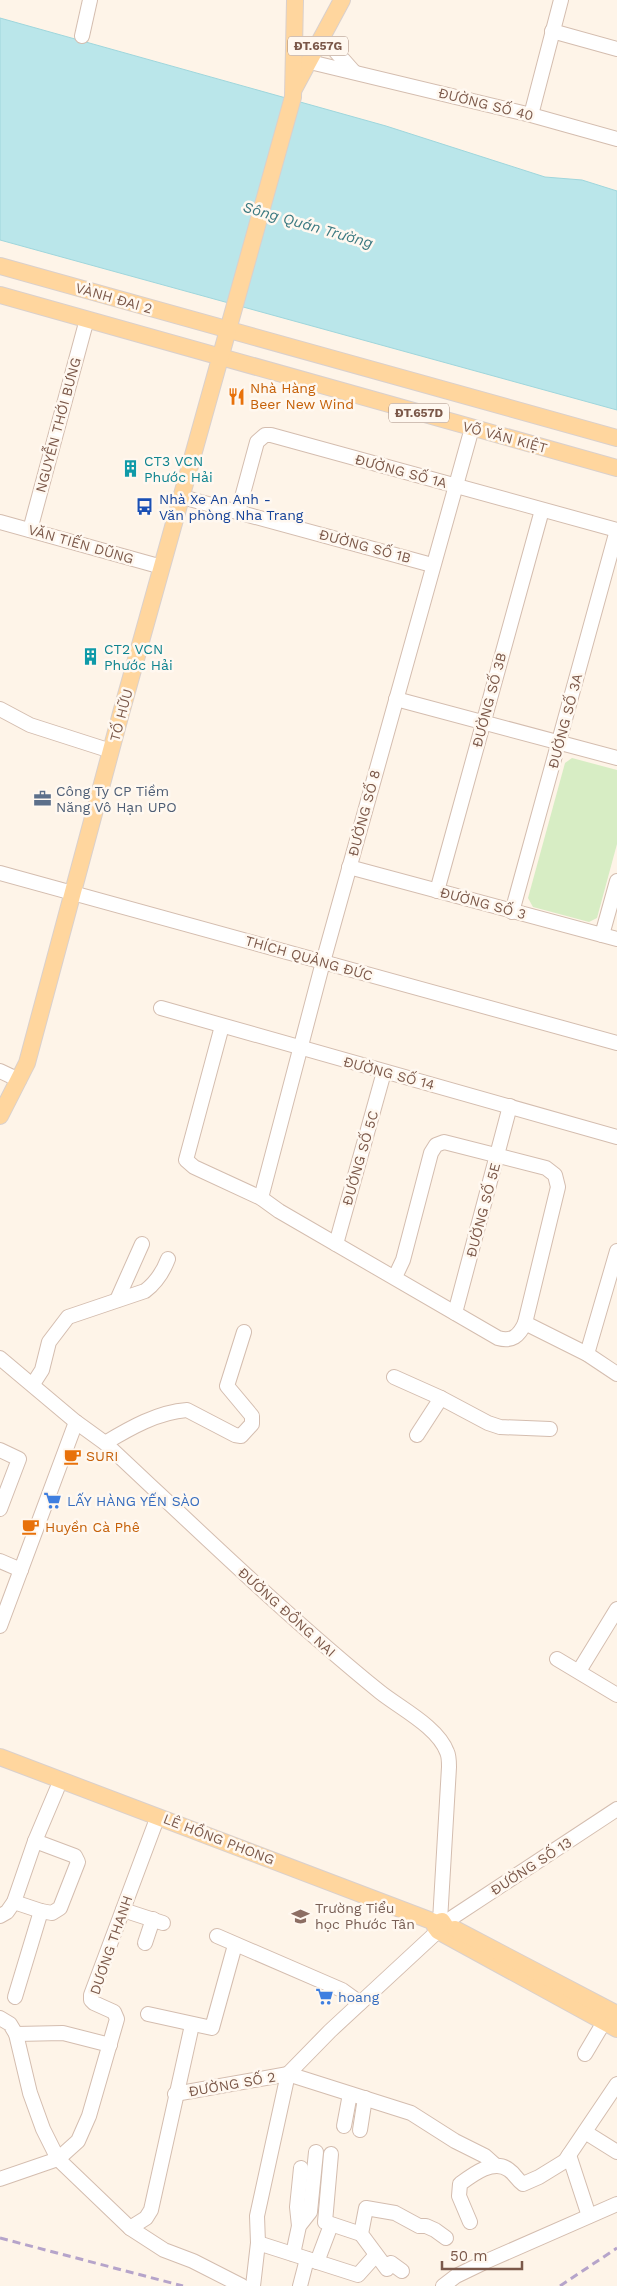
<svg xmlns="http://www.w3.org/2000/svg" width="617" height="2286" font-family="'Work Sans',sans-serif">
<rect width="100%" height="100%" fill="#fef4e8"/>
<path fill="#d7edc4" d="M572 758 617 770V844L597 918 589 922 533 907 528 898 565 763Z"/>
<path fill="#bae6ea" stroke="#9fd6dc" d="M0 18 386 126 545 177 582 180 617 191V410L0 240Z"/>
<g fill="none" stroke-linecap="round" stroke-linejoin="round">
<defs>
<g id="minor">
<path d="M552 31 617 49"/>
<path d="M82 36 90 0"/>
<path d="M323 37 354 72"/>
<path d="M310 62 531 115 617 139"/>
<path d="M531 115 561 0"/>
<path d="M182 497 432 565"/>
<path d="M238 512 257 442 265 435H271L617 530"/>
<path d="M0 522 162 567"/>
<path d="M30 530 87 319"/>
<path d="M396 699 617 758"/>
<path d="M0 709 30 725 111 751"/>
<path d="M349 867 617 939"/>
<path d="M0 873 617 1043"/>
<path d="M437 891 542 510"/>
<path d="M512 912 617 530"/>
<path d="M602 935 617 881"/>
<path d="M161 1008 617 1137"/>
<path d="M222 1026 186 1160 194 1167 261 1198 279 1211 498 1338C512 1342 519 1336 525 1323L558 1187 555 1175 546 1168 444 1142 436 1145 431 1153 403 1260 395 1277"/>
<path d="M0 1071 19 1080"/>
<path d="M261 1198 323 962 472 428"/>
<path d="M336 1244 384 1072"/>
<path d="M117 1300 142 1244"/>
<path d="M455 1313 510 1106"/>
<path d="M525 1323 587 1354 617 1374"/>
<path d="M587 1354 617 1251"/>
<path d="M0 1358 76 1422 105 1443C195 1527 284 1614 380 1692 400 1708 438 1727 447 1752 449 1756 449 1762 449 1767L440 1921"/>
<path d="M394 1377 441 1398 488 1423 500 1427 550 1429"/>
<path d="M33 1384 42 1370 49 1342 68 1317 145 1291C157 1282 163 1272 168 1259"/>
<path d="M417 1435 441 1398"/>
<path d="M105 1443C130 1428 158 1412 187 1410L235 1435 241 1436 252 1424V1416L227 1386 244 1332"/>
<path d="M0 1450 19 1459 0 1509"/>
<path d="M0 1561 21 1570"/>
<path d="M0 1626 76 1422"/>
<path d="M557 1659 617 1695"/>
<path d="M579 1671 617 1609"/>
<path d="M14 1902 41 1911"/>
<path d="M123 1910 163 1923"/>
<path d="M0 1916 7 1912 14 1902 35 1841 57 1789"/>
<path d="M444 1923 617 1809"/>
<path d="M217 1936 342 1990 360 2003"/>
<path d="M145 1943 153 1919"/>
<path d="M15 1997 41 1911 52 1913 60 1908 78 1862 75 1856 35 1841"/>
<path d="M148 2014 212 2028 235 1945"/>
<path d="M0 2018 10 2024 16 2034 30 2093 43 2129 58 2159 130 2228 164 2250 193 2261 242 2286"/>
<path d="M16 2034 63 2033 110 2045"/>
<path d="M585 2054 604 2022"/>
<path d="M175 2094 288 2074 411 2113 455 2141 485 2156 495 2165"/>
<path d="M344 2126 350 2094"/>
<path d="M360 2130 365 2098"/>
<path d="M585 2132 617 2152"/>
<path d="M331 2154 325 2222 361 2234"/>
<path d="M569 2155 589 2216"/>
<path d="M0 2179 58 2159 78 2141 89 2116 117 2019 114 2012 94 2003 91 2000V1995L155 1824"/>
<path d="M470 2222 459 2196 460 2184C472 2175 494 2158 509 2170 515 2174 517 2180 523 2184L539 2177 565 2161 617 2084"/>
<path d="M299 2226 297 2207 301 2168"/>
<path d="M130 2228 146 2218 151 2210 192 2025"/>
<path d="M258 2243 358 2275 375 2256"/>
<path d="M293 2254 299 2226 310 2212 316 2152"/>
<path d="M317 2262 331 2225"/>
<path d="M402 2271 391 2263 387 2269 361 2234 366 2208 395 2213 419 2226H426L435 2230 446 2238"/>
<path d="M253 2286 258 2243 257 2216 288 2074 330 2031 438 1931"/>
<path d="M300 2286 307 2259"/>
<path d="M443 2286 456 2276 487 2261 617 2204"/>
</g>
<g id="major">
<path d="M294 89 342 0"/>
<path d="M0 266 617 438"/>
<path d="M0 295 617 468"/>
<path d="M0 1116 27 1063 121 713 293 97 295 0"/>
<path d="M0 1757 437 1923 442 1921 446 1927 442 1932"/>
<path d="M435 1927 438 1931 617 2029"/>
<path d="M455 1929 617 2014"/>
</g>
</defs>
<use href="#minor" stroke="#d4bdaf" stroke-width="16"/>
<use href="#major" stroke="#dad0cc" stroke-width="18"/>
<use href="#minor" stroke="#fff" stroke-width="14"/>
<use href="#major" stroke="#ffd69e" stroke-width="16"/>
<g stroke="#b6a4ca" stroke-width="3" stroke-dasharray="8 5" stroke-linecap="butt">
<path d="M0 2238 183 2286"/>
<path d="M560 2286 617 2248"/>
</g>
</g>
<defs>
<symbol id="restaurant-bare" viewBox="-9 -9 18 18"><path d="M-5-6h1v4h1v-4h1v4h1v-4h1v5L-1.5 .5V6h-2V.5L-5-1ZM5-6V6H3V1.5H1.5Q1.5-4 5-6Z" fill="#e8710a" stroke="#fff8f0" stroke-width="2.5" paint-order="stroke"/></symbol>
<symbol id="building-bare" viewBox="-9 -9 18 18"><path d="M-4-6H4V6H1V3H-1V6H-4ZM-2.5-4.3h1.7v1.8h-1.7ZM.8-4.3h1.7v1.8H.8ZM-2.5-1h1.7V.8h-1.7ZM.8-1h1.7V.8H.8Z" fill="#0f9aa8" stroke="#fff8f0" stroke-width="2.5" paint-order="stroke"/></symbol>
<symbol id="bus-bare" viewBox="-9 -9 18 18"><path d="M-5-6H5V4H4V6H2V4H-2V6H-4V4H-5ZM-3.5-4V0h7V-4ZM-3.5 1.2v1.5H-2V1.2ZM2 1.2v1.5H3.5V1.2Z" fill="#1a4fb4" stroke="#fff8f0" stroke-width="2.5" paint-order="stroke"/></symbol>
<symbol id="office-bare" viewBox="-9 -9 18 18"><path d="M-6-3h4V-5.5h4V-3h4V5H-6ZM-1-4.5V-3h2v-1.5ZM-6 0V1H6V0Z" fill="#5c6f8a" stroke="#fff8f0" stroke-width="2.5" paint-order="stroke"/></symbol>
<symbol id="cafe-bare" viewBox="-9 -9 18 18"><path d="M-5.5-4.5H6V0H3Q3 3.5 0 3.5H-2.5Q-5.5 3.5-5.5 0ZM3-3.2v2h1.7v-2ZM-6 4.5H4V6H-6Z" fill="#e8710a" stroke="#fff8f0" stroke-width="2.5" paint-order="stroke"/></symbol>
<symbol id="supermarket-bare" viewBox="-9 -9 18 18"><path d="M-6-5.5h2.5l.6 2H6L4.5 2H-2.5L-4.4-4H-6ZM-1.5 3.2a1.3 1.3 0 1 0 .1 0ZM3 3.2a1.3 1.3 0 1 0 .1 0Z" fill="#3f7fe0" stroke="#fff8f0" stroke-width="2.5" paint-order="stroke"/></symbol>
<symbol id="school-bare" viewBox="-9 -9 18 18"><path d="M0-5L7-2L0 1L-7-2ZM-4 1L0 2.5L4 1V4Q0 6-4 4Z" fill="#8d6e63" stroke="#fff8f0" stroke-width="2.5" paint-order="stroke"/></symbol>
</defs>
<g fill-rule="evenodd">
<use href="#restaurant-bare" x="224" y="384" width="25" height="25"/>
<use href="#building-bare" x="118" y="456" width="25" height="25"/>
<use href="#bus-bare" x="132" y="494" width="25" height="25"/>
<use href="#building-bare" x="78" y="644" width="25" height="25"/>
<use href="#office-bare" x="30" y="786" width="25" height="25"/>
<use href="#cafe-bare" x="60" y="1444" width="25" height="25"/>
<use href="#supermarket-bare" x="40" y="1488" width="25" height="25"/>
<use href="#cafe-bare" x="18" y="1514" width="25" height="25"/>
<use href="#school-bare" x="288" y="1904" width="25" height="25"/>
<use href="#supermarket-bare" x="312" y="1984" width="25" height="25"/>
</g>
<g text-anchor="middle" stroke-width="5" stroke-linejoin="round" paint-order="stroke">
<g fill="#fff8f0" stroke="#a3887b" stroke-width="1">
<rect x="288" y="36.5" width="60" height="19" rx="4"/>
<rect x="389" y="403.5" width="60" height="19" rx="4"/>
</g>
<g font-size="12" font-weight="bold" fill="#7b5849">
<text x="318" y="50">ĐT.657G</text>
<text x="419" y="417">ĐT.657D</text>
</g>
<g font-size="14" fill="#7b5849" stroke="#fff8f0">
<text transform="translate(486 104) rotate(14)" y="5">ĐƯỜNG SỐ 40</text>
<text transform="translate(114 298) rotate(16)" y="5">VÀNH ĐAI 2</text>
<text transform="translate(58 425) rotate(-75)" y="5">NGUYỄN THỚI BƯNG</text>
<text transform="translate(505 437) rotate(15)" y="5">VÕ VĂN KIỆT</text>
<text transform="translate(401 471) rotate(15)" y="5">ĐƯỜNG SỐ 1A</text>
<text transform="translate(81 544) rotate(16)" y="5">VĂN TIẾN DŨNG</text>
<text transform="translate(365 546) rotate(15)" y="5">ĐƯỜNG SỐ 1B</text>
<text transform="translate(489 700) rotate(-75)" y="5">ĐƯỜNG SỐ 3B</text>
<text transform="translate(121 715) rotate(-75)" y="5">TỐ HỮU</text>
<text transform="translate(565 721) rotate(-75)" y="5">ĐƯỜNG SỐ 3A</text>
<text transform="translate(364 813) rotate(-75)" y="5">ĐƯỜNG SỐ 8</text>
<text transform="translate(483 903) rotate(15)" y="5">ĐƯỜNG SỐ 3</text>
<text transform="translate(309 958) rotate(16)" y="5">THÍCH QUẢNG ĐỨC</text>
<text transform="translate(389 1073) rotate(15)" y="5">ĐƯỜNG SỐ 14</text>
<text transform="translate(360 1158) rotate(-74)" y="5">ĐƯỜNG SỐ 5C</text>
<text transform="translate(483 1210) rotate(-75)" y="5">ĐƯỜNG SỐ 5E</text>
<text transform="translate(287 1612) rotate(42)" y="5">ĐƯỜNG ĐỒNG NAI</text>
<text transform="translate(219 1839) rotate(21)" y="5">LÊ HỒNG PHONG</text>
<text transform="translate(531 1866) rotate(-33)" y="5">ĐƯỜNG SỐ 13</text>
<text transform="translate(111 1945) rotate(-71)" y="5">DƯƠNG THANH</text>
<text transform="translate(232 2084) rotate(-10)" y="5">ĐƯỜNG SỐ 2</text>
</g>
<g font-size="14" fill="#c56008" stroke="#fff8f0" text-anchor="start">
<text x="250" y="393">Nhà Hàng<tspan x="250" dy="16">Beer New Wind</tspan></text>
<text x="86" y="1461">SURI</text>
<text x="45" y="1532">Huyền Cà Phê</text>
</g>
<g font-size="14" fill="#0d838f" stroke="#fff8f0" text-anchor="start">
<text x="144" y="466">CT3 VCN<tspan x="144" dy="16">Phước Hải</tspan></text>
<text x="104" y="654">CT2 VCN<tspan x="104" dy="16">Phước Hải</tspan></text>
</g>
<g font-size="14" fill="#164399" stroke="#fff8f0" text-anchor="start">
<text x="159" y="504">Nhà Xe An Anh -<tspan x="159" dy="16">Văn phòng Nha Trang</tspan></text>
</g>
<g font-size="14" fill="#4e5e75" stroke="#fff8f0" text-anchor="start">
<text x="56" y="796">Công Ty CP Tiềm<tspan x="56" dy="16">Năng Vô Hạn UPO</tspan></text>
</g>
<g font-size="14" fill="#366cbe" stroke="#fff8f0" text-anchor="start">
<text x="67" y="1506">LẤY HÀNG YẾN SÀO</text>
<text x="338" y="2002">hoang</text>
</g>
<g font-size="14" fill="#785e54" stroke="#fff8f0" text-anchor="start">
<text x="315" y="1913">Trường Tiểu<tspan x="315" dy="16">học Phước Tân</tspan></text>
</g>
<g font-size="15" font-style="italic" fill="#3b7981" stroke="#fff8f0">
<text transform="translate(308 225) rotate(16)" y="5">Sông Quán Trường</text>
</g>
</g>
<path d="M442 2261v8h80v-8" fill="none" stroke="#7b5849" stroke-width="2.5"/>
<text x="450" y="2261" font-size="15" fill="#7b5849" stroke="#fff8f0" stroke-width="4" paint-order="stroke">50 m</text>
</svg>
